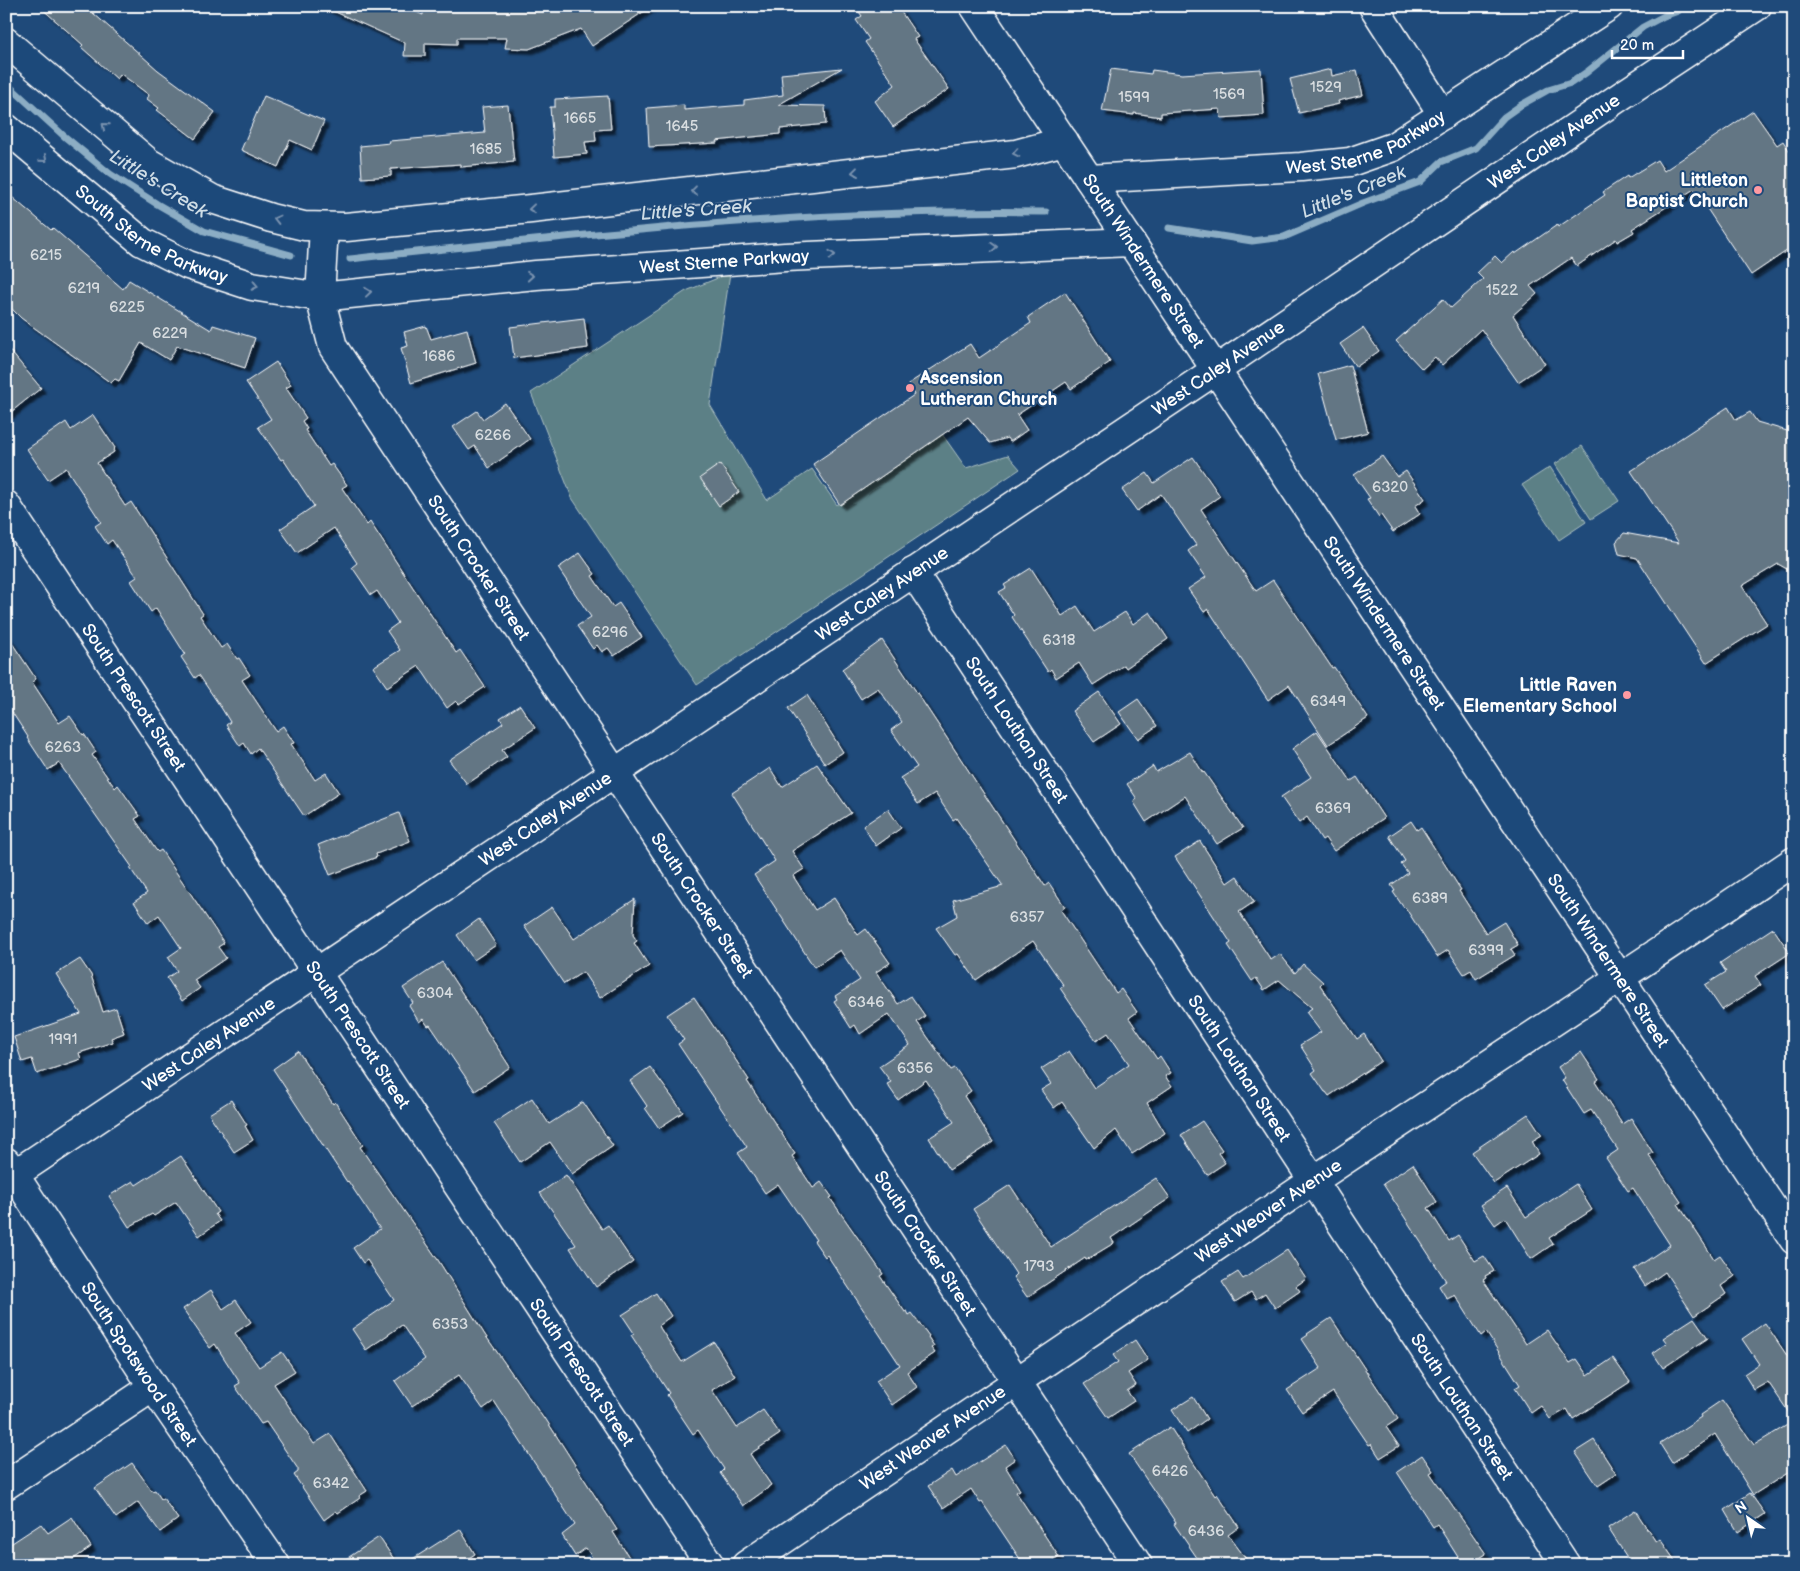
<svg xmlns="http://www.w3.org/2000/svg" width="1800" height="1571" font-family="'Balsamiq Sans',sans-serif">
<defs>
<filter id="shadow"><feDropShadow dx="4.5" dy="4.5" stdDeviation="1" flood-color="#0009"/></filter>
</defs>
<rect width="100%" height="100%" fill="#1f4a7a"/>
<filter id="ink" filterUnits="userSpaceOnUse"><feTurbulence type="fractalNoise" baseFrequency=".02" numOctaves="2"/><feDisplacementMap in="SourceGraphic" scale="10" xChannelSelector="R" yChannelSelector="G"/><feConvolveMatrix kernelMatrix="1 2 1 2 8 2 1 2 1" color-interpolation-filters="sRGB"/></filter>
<g filter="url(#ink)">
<g fill="#5b8086" stroke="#adc0c2">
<path d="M730 273 710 405 767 500 812 469 837 505 942 434 966 468 1008 455 1020 469 697 685 572 498 531 393 686 291Z"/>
<path d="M1582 446 1619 501 1591 519 1555 464Z"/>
<path d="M1550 467 1586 522 1559 540 1522 485Z"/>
</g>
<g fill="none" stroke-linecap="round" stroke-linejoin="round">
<g stroke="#8cadc4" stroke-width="7">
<path d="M6 83 64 136 110 174 157 204 204 231 291 255"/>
<path d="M1169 228 1252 241 1284 237 1363 203 1420 182 1441 162 1476 148 1504 117 1521 105 1548 90 1571 83 1587 72 1643 27 1664 16 1678 11"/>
<path d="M350 259C581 235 813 208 1046 212"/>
</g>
</g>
<g fill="#637684" stroke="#fff" filter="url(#shadow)">
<path d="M39 6H85L158 70 215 112 195 139 157 110 159 108 147 99 149 95 121 74 117 79 81 47 83 45Z"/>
<path d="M322 6H402L423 15V6H652L592 46 581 29 529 49 505 48 507 38H457V44L425 43V56H404L405 43Z"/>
<path d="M855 6H897L918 37 914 39 949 89 893 127 875 101 895 85 865 42 869 39 856 20 862 16Z"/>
<path d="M842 68 778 105 825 106 826 124 780 129V134L716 141 717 143 649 147 647 108 684 105V110L744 105V100L783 95 781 74Z"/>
<path d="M1111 69 1151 74 1152 70 1182 74 1261 69 1264 115 1221 118 1220 109 1161 113V117L1134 113V115L1102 111Z"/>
<path d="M1331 69 1332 76 1357 70 1363 95 1338 101 1339 104 1299 113 1290 79Z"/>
<path d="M264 96 324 121 312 150 290 140 278 167 241 150Z"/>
<path d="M608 96 611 129 595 130 596 141 585 142 587 154 554 157 550 107H555V99Z"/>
<path d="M508 105 514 162 461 167V164L391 169V176L362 178 360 146 390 143 389 141 485 133 482 107Z"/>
<path d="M1753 111 1777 145 1783 141 1794 158V246L1751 275 1694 189 1632 229 1634 232 1617 242 1616 239 1577 266 1571 258 1530 286 1537 294 1513 315 1545 364 1518 382 1481 329 1442 365 1435 357 1422 369 1396 341 1443 299 1451 308 1483 279 1477 273 1495 256 1502 263 1514 252 1515 254 1557 225 1558 227 1605 195 1603 192 1627 176 1628 178 1657 160 1664 171Z"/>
<path d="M6 192 51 230 53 228 123 289 129 280 211 330 213 325 255 338 245 368 177 346 169 360 141 343 119 381 115 379 111 383 36 329 21 318 6 303Z"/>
<path d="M1065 292 1110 362 1071 389 1066 382 1017 415 1027 430 1010 442 1007 438 990 443 968 417 840 505 813 464 914 395 908 384 970 344 979 358 1031 323 1028 317Z"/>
<path d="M584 318 588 348 514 358 510 327Z"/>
<path d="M426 326 431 339 467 329 476 363 411 383 401 348 408 346 404 332Z"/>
<path d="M1363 328 1379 351 1356 367 1340 344Z"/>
<path d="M6 346 41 388 6 416Z"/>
<path d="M276 362 291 385 286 388 306 418 302 421 307 429 305 430 329 466 332 464 347 485 342 488 367 525 370 522 456 653 460 650 485 687 459 704 456 701 447 708 419 666 387 687 373 667 400 650 387 631 398 623 377 591 371 595 352 567 357 563 334 528 297 553 280 529 314 506 283 459 281 460 258 427 271 419 246 382Z"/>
<path d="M1350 365 1368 432 1336 440 1318 374Z"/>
<path d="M505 403 530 439 489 468 475 446 469 450 453 427 477 411 483 419Z"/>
<path d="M1728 407 1736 420 1750 412 1757 422 1794 433V573L1778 564 1742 586 1767 624 1706 663 1637 558 1619 554 1616 542 1624 533 1679 543 1631 471Z"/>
<path d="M93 415 115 448 113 450 114 452 97 463 125 506 131 502 203 614 200 616 221 648 227 644 237 659 239 658 250 675 242 680 276 731 283 726 294 743 291 744 315 780 326 773 339 793 304 816 258 748 251 754 244 743 240 746 226 725 230 722 222 709 199 675 195 678 181 657 185 654 156 608 151 612 131 581 137 577 112 540 107 544 95 526 101 522 66 468 48 480 27 449 66 422 71 430Z"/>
<path d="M1382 456 1397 477 1406 471 1425 499 1415 506 1420 514 1393 532 1381 515 1379 517 1367 499 1370 498 1354 475Z"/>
<path d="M1193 457 1220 496 1201 509 1226 547 1256 591 1273 580 1332 668 1334 667 1368 718 1328 745 1289 685 1268 700 1208 609 1204 612 1188 589 1206 577 1188 551 1196 545 1161 494 1137 511 1122 490 1147 473 1154 483Z"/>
<path d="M720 464 739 492 719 506 700 478Z"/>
<path d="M580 553 595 574 592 576 613 607 619 603 642 637 614 656 608 648 602 652 597 645 593 649 577 626 591 617 558 568Z"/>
<path d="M1031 568 1062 616 1077 606 1094 632 1125 612 1133 624 1150 612 1168 639 1126 668 1124 665 1093 685 1079 663 1056 678 1051 669 1048 672 1012 617 1014 615 999 592 1006 588 1004 585Z"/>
<path d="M6 634 36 679 32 682 59 723 70 716 83 735 84 734 96 752 92 755 115 788 118 785 140 816 135 819 156 850 158 852 161 850 224 943 218 947 226 958 194 980 200 988 182 1001 167 978 177 971 168 957 181 948 159 915 148 923 134 902 147 893 130 868 132 867 59 763 48 770 27 738 28 737 6 703Z"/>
<path d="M882 640 1045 886 1049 883 1065 907 1061 910 1062 912 1116 993 1121 989 1137 1012 1129 1018 1157 1059 1160 1056 1171 1073 1165 1076 1172 1086 1147 1103 1165 1133 1132 1154 1116 1130 1094 1148 1062 1102 1054 1108 1041 1090 1051 1084 1041 1069 1069 1051 1094 1088 1129 1064 1108 1033 1096 1041 1060 988 1064 986 1033 941 976 980 958 954 955 955 936 928 957 916 953 900 1003 886 956 818 953 820 935 793 918 804 900 778 917 767 891 730 902 722 878 688 861 699 842 669Z"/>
<path d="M1099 692 1121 724 1094 742 1072 711Z"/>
<path d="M807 695 843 752 825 764 788 708Z"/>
<path d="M1138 699 1157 726 1138 739 1119 712Z"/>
<path d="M520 705 535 728 502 750 507 757 467 784 449 760 503 723 500 718Z"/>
<path d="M1317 731 1351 781 1357 777 1384 818 1334 851 1325 838 1322 840 1307 817 1299 823 1281 797 1311 777 1292 749Z"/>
<path d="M1190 752 1203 773 1204 772 1243 828 1217 844 1185 796 1146 822 1133 801 1137 799 1127 784 1153 766 1156 772Z"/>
<path d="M817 764 851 813 792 851 804 869 793 876 815 910 834 898 858 935 866 929 890 963 876 972 898 1004 911 996 925 1016 917 1022 951 1070 955 1068 971 1091 964 1096 993 1142 949 1170 929 1138 954 1122 926 1080 898 1100 887 1084 891 1082 879 1066 910 1045 889 1014 860 1034 855 1025 851 1028 834 1001 837 999 835 996 860 980 840 950 814 967 754 875 775 861 732 793 770 768 782 787Z"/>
<path d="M888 809 901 828 876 846 863 826Z"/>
<path d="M399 813 410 841 376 854 377 857 330 875 318 845Z"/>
<path d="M1411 821 1417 830 1421 827 1461 890 1459 891 1486 933 1504 922 1518 945 1511 949 1515 955 1476 979 1471 970 1464 974 1448 950 1437 957 1405 907 1404 908 1393 892 1395 891 1391 885 1408 873 1401 864 1405 861 1389 836Z"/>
<path d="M1200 841 1227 883 1237 876 1254 902 1239 912 1271 960 1280 954 1295 973 1303 964 1323 982 1320 985 1357 1039 1364 1034 1381 1061 1329 1096 1326 1092H1325L1312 1073 1316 1070 1300 1045 1321 1032 1306 1012 1312 1008 1279 980 1264 990 1256 978 1252 981 1228 945 1231 943 1175 857Z"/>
<path d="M635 899 633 935 637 941 634 943 649 966 600 998 583 972 564 984 524 926 552 907 574 939Z"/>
<path d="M479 919 496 945 474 960 457 935Z"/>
<path d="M1773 928 1790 953 1755 976 1761 985 1722 1010 1705 985 1726 972 1720 963Z"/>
<path d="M80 959 91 975 103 1012 116 1008 124 1033 111 1038 113 1042 79 1053 81 1059 37 1074 32 1059 22 1062 14 1037 81 1014 56 974Z"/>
<path d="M442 962 510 1067 475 1091 430 1025 428 1026 423 1019 419 1022 409 1006 413 1003 403 988Z"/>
<path d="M694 997 749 1080 747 1081 795 1154 792 1156 813 1188 821 1182 832 1197 830 1198 883 1274 880 1276 905 1312 907 1311 909 1315 912 1313 929 1336 928 1337 934 1346 931 1348 935 1353 907 1372 917 1387 892 1405 876 1381 900 1365 827 1255 825 1257 814 1241 816 1240 778 1184 765 1193 738 1153 747 1147 678 1044 684 1040 667 1015Z"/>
<path d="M298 1051 333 1104 335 1102 363 1145 360 1147 438 1260 485 1335 544 1419 545 1418 586 1482 617 1530 613 1532 634 1565H597L586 1548 575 1556 562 1535 575 1525 494 1401 483 1409 459 1375 412 1406 395 1381 425 1359 402 1325 366 1350 352 1329 394 1300 367 1260 363 1263 353 1248 380 1229 348 1181 347 1182 273 1069Z"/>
<path d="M1581 1052 1599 1079 1595 1082 1622 1124 1631 1118 1653 1153 1649 1155 1681 1202 1678 1204 1714 1259 1720 1255 1735 1276 1721 1286 1726 1294 1694 1316 1665 1272 1645 1286 1634 1269 1670 1245 1633 1188 1628 1191 1606 1158 1618 1150 1591 1110 1584 1114 1562 1080 1565 1078 1558 1067Z"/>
<path d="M650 1067 683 1112 659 1128 645 1108 647 1106 630 1081Z"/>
<path d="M532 1098 549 1124 583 1102 613 1146 572 1174 550 1142 520 1162 494 1123Z"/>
<path d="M231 1100 247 1125 245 1126 253 1140 234 1152 209 1114Z"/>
<path d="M1528 1114 1542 1135 1532 1141 1539 1154 1494 1183 1472 1152Z"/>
<path d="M1202 1121 1222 1150 1218 1153 1225 1163 1207 1175 1181 1135Z"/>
<path d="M181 1156 218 1212 215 1214 220 1221 199 1236 176 1202 154 1216 152 1214 129 1227 109 1196 133 1181 136 1185Z"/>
<path d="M1413 1164 1437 1202 1428 1208 1449 1241 1458 1235 1475 1261 1484 1256 1494 1271 1485 1276 1486 1278 1483 1280 1526 1344 1547 1330 1570 1363 1577 1359 1588 1375 1613 1358 1630 1382 1573 1419 1567 1409 1550 1419 1541 1406 1531 1413 1515 1388 1520 1385 1486 1332 1481 1336 1455 1295 1447 1299 1439 1286 1446 1281 1383 1184Z"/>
<path d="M566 1175 602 1229 608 1225 633 1262 596 1287 570 1248 576 1245 540 1193Z"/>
<path d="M1156 1178 1170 1198 1111 1238 1114 1243 1086 1260 1085 1258 1027 1297 1013 1277 1016 1274 973 1209 1010 1185 1051 1247Z"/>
<path d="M1576 1184 1592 1210 1549 1238 1553 1244 1531 1259 1505 1218 1495 1225 1481 1205 1507 1188 1526 1217Z"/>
<path d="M1287 1250 1306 1279 1296 1286 1300 1291 1275 1308 1265 1293 1256 1299 1251 1292 1235 1302 1222 1282 1238 1272 1243 1279Z"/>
<path d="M211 1290 223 1309 236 1300 251 1322 235 1333 259 1367 282 1352 295 1371 274 1384 314 1444 330 1434 367 1491 359 1496 360 1498 338 1513 336 1511 324 1520 294 1475 298 1472V1469L266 1422 261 1424 235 1386 240 1383 215 1344 210 1348 183 1309Z"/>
<path d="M656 1293 671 1316 659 1325 660 1328 682 1362 714 1342 735 1376 712 1390 737 1428 763 1410 780 1434 750 1454 771 1485 768 1487V1488L743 1506 720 1473 724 1469 698 1430 693 1434 667 1395 669 1393 631 1335 634 1333 622 1315Z"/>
<path d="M1331 1318 1398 1419 1386 1427 1399 1446 1380 1458 1371 1444 1369 1445 1333 1392 1302 1412 1287 1390 1321 1368 1302 1339 1308 1335 1307 1334Z"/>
<path d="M1694 1318 1708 1338 1663 1368 1653 1353 1667 1343 1663 1338Z"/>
<path d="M1765 1323 1794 1366V1420L1768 1382 1754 1390 1744 1374 1759 1364 1742 1339Z"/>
<path d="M1135 1340 1148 1360 1128 1373 1136 1385 1127 1391 1134 1401 1108 1418 1084 1384 1118 1362 1113 1355Z"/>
<path d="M1193 1397 1207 1419 1187 1433 1172 1410Z"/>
<path d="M1722 1400 1754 1445 1794 1421V1469L1753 1495 1715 1434 1672 1463 1660 1444 1701 1417 1700 1415Z"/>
<path d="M1170 1427 1215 1496 1217 1494 1239 1527 1228 1535 1251 1565H1202L1174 1524 1176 1523 1129 1454Z"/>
<path d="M1594 1440 1616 1474 1598 1486 1575 1452Z"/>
<path d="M1006 1445 1015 1459 1005 1466 1020 1490 1016 1492 1059 1557 1048 1565H1024L982 1502 980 1503 971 1489 943 1508 928 1486 952 1470 956 1477Z"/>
<path d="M1422 1455 1433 1471 1430 1473 1486 1554 1469 1565H1463L1437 1524 1433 1527 1397 1472Z"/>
<path d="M132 1463 152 1491 155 1490 161 1499 163 1498 178 1519 160 1532 138 1502 116 1518 95 1488Z"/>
<path d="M1750 1493 1765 1514 1738 1532 1725 1510Z"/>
<path d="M1635 1510 1656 1542 1660 1539 1678 1565H1632L1608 1528Z"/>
<path d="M72 1517 91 1547 65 1565H13L6 1554V1547L41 1524 48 1533Z"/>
<path d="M460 1529 475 1554 458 1565H403Z"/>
<path d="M379 1537 398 1565H337Z"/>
</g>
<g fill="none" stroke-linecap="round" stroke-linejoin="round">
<defs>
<g id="minor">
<path id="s1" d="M974 6 1794 1240"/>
<path d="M1373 6 1443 115"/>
<path d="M6 42 149 163 212 199 271 218 304 226 346 227 531 209 1016 154 1064 141"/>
<path id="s2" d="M6 128 142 242 188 265 252 286 320 297 536 275 785 257 1131 242"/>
<path id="s3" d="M1089 179 1301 167 1350 162 1393 147 1609 6"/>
<path id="s4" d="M324 227 320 297 333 347 1138 1565"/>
<path id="s5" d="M6 505 710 1565"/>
<path id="s6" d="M913 572 1566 1565"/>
<path id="s7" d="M6 1162 153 1387 276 1565"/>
<path id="s8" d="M6 1180 1216 370 1621 96 1757 6"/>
<path d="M6 1485 153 1387"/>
<path id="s9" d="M746 1565C934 1436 1123 1308 1313 1181 1473 1074 1635 969 1794 861"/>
</g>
</defs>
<use href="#minor" stroke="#fff" stroke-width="31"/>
<use href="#minor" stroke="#1f4a7a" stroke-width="28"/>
</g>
<defs><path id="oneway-chevron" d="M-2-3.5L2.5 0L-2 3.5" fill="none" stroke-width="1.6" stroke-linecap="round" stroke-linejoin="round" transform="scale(1.25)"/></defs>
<g stroke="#7992af">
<use href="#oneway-chevron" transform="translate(105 126) rotate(-140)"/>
<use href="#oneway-chevron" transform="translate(1016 153) rotate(169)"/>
<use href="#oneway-chevron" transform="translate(44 159) rotate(40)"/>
<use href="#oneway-chevron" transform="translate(855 172) rotate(173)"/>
<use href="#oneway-chevron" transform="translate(694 191) rotate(173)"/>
<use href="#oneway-chevron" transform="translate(532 209) rotate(174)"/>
<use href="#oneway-chevron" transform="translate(277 219) rotate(-166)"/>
<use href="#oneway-chevron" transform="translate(994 247) rotate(-3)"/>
<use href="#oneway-chevron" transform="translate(832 255) rotate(-2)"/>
<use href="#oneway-chevron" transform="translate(530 276) rotate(-5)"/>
<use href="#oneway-chevron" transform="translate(255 286) rotate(12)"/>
<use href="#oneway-chevron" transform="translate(368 292) rotate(-6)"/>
</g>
</g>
<g fill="#ff9aa2" stroke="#1f4a7a" stroke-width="2">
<circle cx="1758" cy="190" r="5"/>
<circle cx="910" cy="388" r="5"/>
<circle cx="1627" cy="695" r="5"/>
</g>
<g text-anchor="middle" stroke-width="4" stroke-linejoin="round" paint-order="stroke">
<g font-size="15" fill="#d8dde0">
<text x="1326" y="92">1529</text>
<text x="1229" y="99">1569</text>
<text x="1134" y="102">1599</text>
<text x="580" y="123">1665</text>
<text x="682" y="131">1645</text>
<text x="486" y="154">1685</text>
<text x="46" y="260">6215</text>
<text x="84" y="293">6219</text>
<text x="1502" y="295">1522</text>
<text x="127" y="312">6225</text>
<text x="170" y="338">6229</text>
<text x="439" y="361">1686</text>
<text x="493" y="440">6266</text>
<text x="1390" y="492">6320</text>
<text x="610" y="637">6296</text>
<text x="1059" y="645">6318</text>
<text x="1328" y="706">6349</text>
<text x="63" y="752">6263</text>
<text x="1333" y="813">6369</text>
<text x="1430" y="903">6389</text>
<text x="1027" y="922">6357</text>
<text x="1486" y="955">6399</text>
<text x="435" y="998">6304</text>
<text x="866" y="1007">6346</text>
<text x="63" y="1044">1991</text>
<text x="915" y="1073">6356</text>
<text x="1039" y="1271">1793</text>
<text x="450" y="1329">6353</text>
<text x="1170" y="1476">6426</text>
<text x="331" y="1488">6342</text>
<text x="1206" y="1536">6436</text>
</g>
<g font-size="18" fill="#fff" stroke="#1f4a7a">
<text dy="6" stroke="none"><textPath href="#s3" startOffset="282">West Sterne Parkway</textPath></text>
<text dy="6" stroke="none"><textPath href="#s8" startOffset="1864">West Caley Avenue</textPath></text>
<text dy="6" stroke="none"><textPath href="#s2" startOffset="182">South Sterne Parkway</textPath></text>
<text dy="6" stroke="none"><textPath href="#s1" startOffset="306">South Windermere Street</textPath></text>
<text dy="6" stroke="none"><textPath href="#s2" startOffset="771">West Sterne Parkway</textPath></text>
<text dy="6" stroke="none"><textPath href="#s8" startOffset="1459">West Caley Avenue</textPath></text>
<text dy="6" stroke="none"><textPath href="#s4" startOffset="386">South Crocker Street</textPath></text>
<text dy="6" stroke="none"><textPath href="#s8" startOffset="1054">West Caley Avenue</textPath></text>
<text dy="6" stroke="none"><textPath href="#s1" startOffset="741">South Windermere Street</textPath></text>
<text dy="6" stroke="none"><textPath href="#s5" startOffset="231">South Prescott Street</textPath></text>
<text dy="6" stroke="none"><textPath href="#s6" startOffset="189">South Louthan Street</textPath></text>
<text dy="6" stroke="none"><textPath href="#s8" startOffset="649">West Caley Avenue</textPath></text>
<text dy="6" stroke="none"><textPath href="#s4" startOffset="791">South Crocker Street</textPath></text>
<text dy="6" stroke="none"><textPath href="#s1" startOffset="1146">South Windermere Street</textPath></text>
<text dy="6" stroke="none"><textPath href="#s5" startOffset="636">South Prescott Street</textPath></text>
<text dy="6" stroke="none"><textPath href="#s8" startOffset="244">West Caley Avenue</textPath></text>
<text dy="6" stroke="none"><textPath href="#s6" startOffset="594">South Louthan Street</textPath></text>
<text dy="6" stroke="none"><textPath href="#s9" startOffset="631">West Weaver Avenue</textPath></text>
<text dy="6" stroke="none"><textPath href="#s4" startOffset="1196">South Crocker Street</textPath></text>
<text dy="6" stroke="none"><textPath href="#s7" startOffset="242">South Spotswood Street</textPath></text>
<text dy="6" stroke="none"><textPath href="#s5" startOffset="1041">South Prescott Street</textPath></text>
<text dy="6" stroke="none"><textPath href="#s6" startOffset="999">South Louthan Street</textPath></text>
<text dy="6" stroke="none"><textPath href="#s9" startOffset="226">West Weaver Avenue</textPath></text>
</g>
<g font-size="18" font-weight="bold" fill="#fff" stroke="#1f4a7a" text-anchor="end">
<text x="1748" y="186">Littleton<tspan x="1748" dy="21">Baptist Church</tspan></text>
<text x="920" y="384" text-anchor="start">Ascension<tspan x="920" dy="21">Lutheran Church</tspan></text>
<text x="1617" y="691">Little Raven<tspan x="1617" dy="21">Elementary School</tspan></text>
</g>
<g font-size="19" font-style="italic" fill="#cfdde6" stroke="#1f4a7a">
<text transform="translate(159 183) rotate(32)" y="7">Little's Creek</text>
<text transform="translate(1353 191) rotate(-22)" y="7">Little's Creek</text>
<text transform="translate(696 209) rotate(-4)" y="7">Little's Creek</text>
</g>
</g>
<rect width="1800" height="1571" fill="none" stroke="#1f4a7a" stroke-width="25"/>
<rect x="12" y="12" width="1775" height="1546" fill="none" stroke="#fff" stroke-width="2" filter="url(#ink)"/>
<g transform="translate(1748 1518) rotate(326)" stroke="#1f4a7a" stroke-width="4" paint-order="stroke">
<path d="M0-4L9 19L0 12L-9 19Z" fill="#ffffff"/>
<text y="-8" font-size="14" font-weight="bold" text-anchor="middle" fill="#ffffff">N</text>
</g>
<path d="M1612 50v8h71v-8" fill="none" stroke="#ffffff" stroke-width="2.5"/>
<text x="1620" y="50" font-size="15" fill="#ffffff" stroke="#1f4a7a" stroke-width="4" paint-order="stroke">20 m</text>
</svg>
